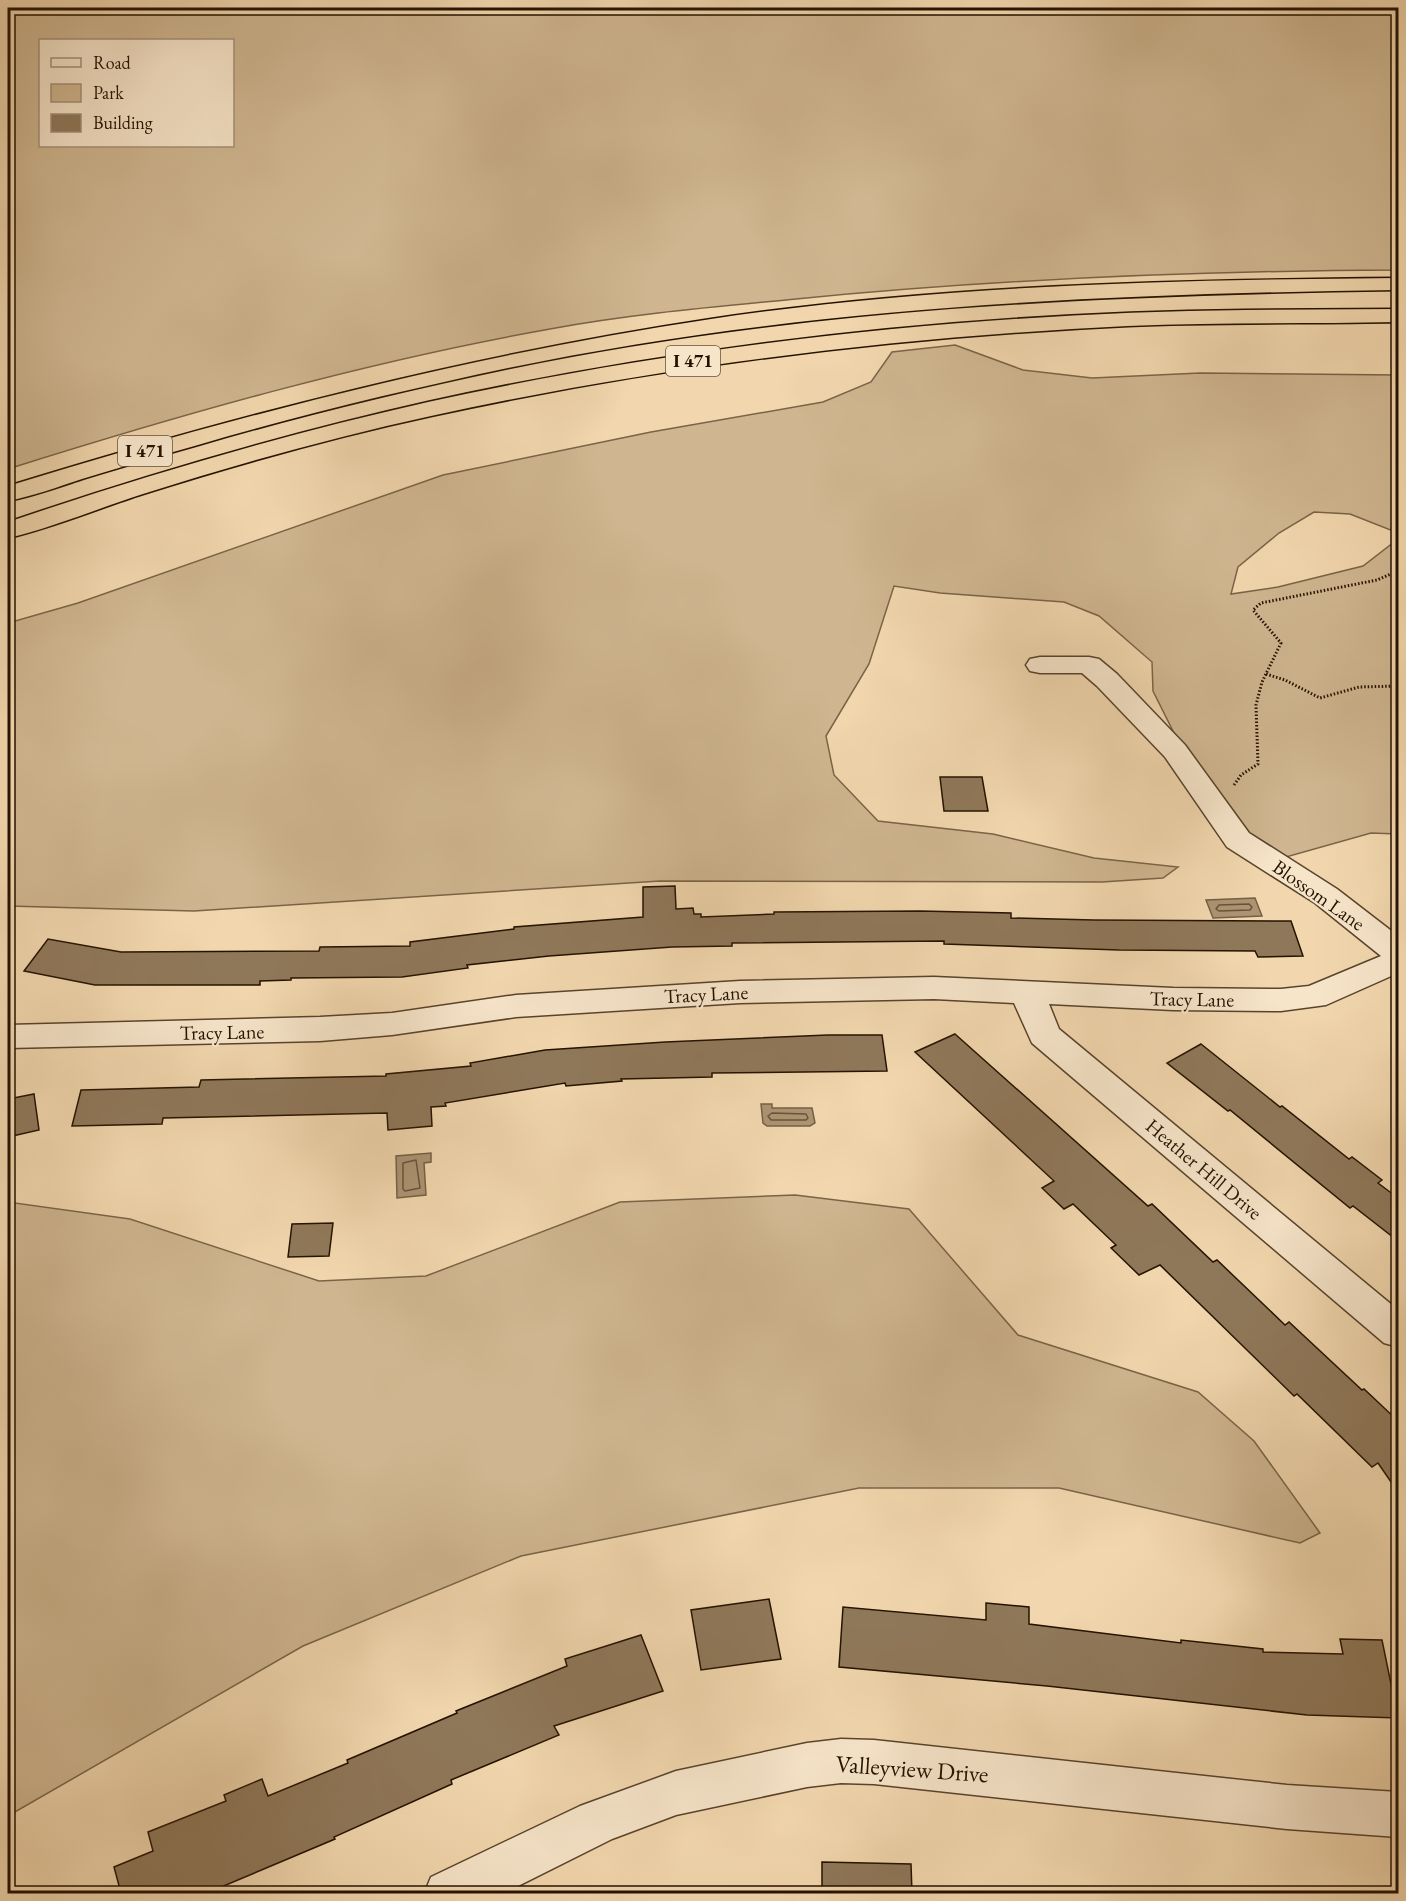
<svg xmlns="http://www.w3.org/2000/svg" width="1406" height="1901" font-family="'EB Garamond',serif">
<rect width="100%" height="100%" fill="#f2d7ae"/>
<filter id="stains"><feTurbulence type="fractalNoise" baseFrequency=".00333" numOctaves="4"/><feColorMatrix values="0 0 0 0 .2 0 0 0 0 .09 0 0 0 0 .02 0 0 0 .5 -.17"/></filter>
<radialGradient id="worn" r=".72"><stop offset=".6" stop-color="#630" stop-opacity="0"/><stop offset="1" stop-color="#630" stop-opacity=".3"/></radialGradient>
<g fill="#cfb690" stroke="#7a6448" stroke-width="1.5" fill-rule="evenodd">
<path d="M8 8H1398V270C1197 271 997 279 796 299 714 307 631 314 550 329 365 362 186 413 8 469ZM232 40V146H40V40Z"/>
<path d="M955 345 1023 370 1092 378 1200 373 1398 375V533L1350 514 1314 512 1279 533 1238 567 1231 594 1278 587 1363 566 1398 539V834L1371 833 1279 859 1244 833 1181 747 1153 691 1152 662 1099 616 1064 602 940 593 894 586 869 664 826 736 834 775 878 821 993 834 1094 858 1178 867 1163 878 1102 882 660 881 194 911 8 906V623L78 603 443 475 651 432 823 402 871 382 892 352Z"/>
<path d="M795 1195 909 1209 1018 1335 1198 1392 1254 1441 1320 1533 1300 1543 1059 1488H859L521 1556 303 1646 8 1816V1202L130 1219 319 1281 426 1276 620 1202Z"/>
</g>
<g fill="#ac9473" stroke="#766045" stroke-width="1.5">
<path d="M1255 898 1262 916 1213 918 1206 900Z"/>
<path d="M761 1104H772V1108H812L815 1123 810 1126H767L763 1123Z"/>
<path d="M431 1153V1162L424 1163 426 1195 397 1198 396 1156Z"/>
</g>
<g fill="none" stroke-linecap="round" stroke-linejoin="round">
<g stroke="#68533a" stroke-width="1.5">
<path d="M1249 904 1252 907 1250 910 1219 911 1216 909 1219 905Z"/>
<path d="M772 1113 806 1114 808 1118 806 1120H771L768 1116Z"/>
<path d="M416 1160 420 1188 405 1191 403 1189V1163Z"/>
</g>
</g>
<g fill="#8f785a" stroke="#241200" stroke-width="1.5">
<path d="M940 777H982L988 811H944Z"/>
<path d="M675 886 676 909 693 908 694 914H701V917L774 914V912L920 911 1011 913V918L1094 920 1291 921 1303 956 1258 957 1255 951 1119 950 944 944V941L732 943V946L672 947 549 956 467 965 468 968 402 977 291 978V980L260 981V985H95L24 971 48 939 121 952 319 951 320 947 410 946V942L514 929V927L643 917V887Z"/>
<path d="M955 1034 1148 1206 1152 1204 1213 1262 1217 1260 1285 1325 1289 1322 1362 1390 1364 1389 1398 1421V1492L1378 1463 1372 1467 1297 1394 1294 1396 1160 1265 1139 1275 1111 1248 1116 1245 1073 1204 1064 1209 1042 1188 1054 1181 915 1052Z"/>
<path d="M828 1035H882L887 1071 712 1073V1077L621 1079 622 1081 566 1086 565 1083 445 1103 446 1106 431 1107 432 1126 388 1130 387 1113 163 1118 162 1124 72 1126 81 1090 199 1087 201 1080 386 1076V1074L471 1066 470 1063 545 1050 665 1042Z"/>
<path d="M1201 1044 1280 1107 1282 1106 1349 1159 1352 1157 1382 1180 1378 1183 1398 1198V1241L1353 1206 1350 1208 1230 1110 1228 1111 1167 1063Z"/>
<path d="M34 1094 39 1130 8 1137V1099Z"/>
<path d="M333 1223 329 1256 288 1257 292 1224Z"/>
<path d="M769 1599 781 1659 701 1670 691 1610Z"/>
<path d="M986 1603 1029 1607V1624L1181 1643V1640L1263 1649V1652L1343 1654 1340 1639 1382 1640 1398 1718 1307 1715 1047 1686 839 1667 843 1607 986 1620Z"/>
<path d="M641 1635 663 1691 554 1726 559 1735 451 1780 452 1784 334 1837 335 1839 207 1893H121L114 1867 153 1851 148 1832 226 1801 224 1795 262 1779 268 1796 348 1763 347 1760 457 1713 456 1711 567 1666 565 1659Z"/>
<path d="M822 1862 911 1864 912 1893H822Z"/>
</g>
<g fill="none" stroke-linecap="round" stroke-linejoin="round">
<defs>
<g id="minor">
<path d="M1040 657H1089L1099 659 1117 674 1185 745 1249 833 1337 889 1398 936V973L1326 1005 1281 1011 1173 1010 1049 1004 1059 1029 1398 1310V1347L1384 1343 1032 1043 1014 1003 934 999 740 1003 516 1017 392 1035 320 1041 8 1048V1025L320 1017 392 1013 516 995 740 981 934 977 1173 988 1281 989 1309 986 1381 956 1315 903 1227 847 1165 757 1097 686 1082 673H1040L1030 671 1026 665 1030 659Z"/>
<path d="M841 1739 874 1740 1287 1785 1398 1792V1837L1287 1829 874 1784 841 1783 807 1787 676 1815 612 1839 502 1894H424L431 1877 580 1806 676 1771 807 1743Z"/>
</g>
<g id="highway">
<path d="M1398 278V290C1099 294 802 307 508 368 404 390 300 415 198 445 159 456 121 467 82 479 58 487 33 496 8 501V486C239 415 472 355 711 319 938 285 1169 280 1398 278Z"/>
<path d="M1246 310 1398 309V322C1308 324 1218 322 1128 326 894 337 660 366 431 416 334 437 238 464 143 494 99 508 52 528 8 538V522C146 475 286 434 428 402 696 343 972 313 1246 310Z"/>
</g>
</defs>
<use href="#minor" stroke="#58432c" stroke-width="3"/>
<use href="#highway" stroke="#241200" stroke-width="3"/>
<g stroke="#241200" stroke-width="3" stroke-dasharray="1.5 2" stroke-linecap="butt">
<path d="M1266 674 1285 680 1320 698 1359 687 1398 686"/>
<path d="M1234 785 1241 775 1258 764 1256 705 1262 682 1281 643 1253 610 1261 603 1377 580 1398 571"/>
</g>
<use href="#minor" fill="#f7e5ca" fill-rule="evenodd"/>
<use href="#highway" fill="#f2d7ae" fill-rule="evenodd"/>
</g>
<g text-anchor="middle" stroke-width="4.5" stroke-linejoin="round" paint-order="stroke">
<g fill="#f7e5ca" stroke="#63513d" stroke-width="1.5">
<rect x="666" y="346" width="54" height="30" rx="4.5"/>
<rect x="118" y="436" width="54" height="30" rx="4.5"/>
</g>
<g font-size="18" font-weight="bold" fill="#241200">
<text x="693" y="367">I 471</text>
<text x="145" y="457">I 471</text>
</g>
<g font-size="20" fill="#241200" stroke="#f7e5ca">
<text transform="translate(1319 895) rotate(35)" y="7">Blossom Lane</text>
<text transform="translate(706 994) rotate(-3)" y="7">Tracy Lane</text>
<text transform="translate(1192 999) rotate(1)" y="7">Tracy Lane</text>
<text transform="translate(222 1032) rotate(-1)" y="7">Tracy Lane</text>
<text transform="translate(1204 1169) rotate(40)" y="7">Heather Hill Drive</text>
</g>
<g font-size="24" fill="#241200" stroke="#f7e5ca">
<text transform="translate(912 1769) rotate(4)" y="8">Valleyview Drive</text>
</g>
</g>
<rect width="1406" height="1901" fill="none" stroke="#f2d7ae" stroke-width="30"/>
<rect x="9" y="9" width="1388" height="1883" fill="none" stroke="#241200" stroke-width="3"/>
<rect x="15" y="15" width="1376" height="1871" fill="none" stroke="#241200" stroke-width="1.5"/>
<rect x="39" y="39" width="195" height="108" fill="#f7e5ca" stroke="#a39179" stroke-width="1.5"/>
<rect x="51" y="58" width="30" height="9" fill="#f7e5ca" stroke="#a39179" stroke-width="1.5"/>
<text x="93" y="69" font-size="18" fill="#241200">Road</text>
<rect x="51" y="84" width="30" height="18" fill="#cfb690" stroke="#a39179" stroke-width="1.5"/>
<text x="93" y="99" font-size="18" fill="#241200">Park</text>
<rect x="51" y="114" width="30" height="18" fill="#8f785a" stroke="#a39179" stroke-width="1.5"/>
<text x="93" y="129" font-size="18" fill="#241200">Building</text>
<rect width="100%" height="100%" filter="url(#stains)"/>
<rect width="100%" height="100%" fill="url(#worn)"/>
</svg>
